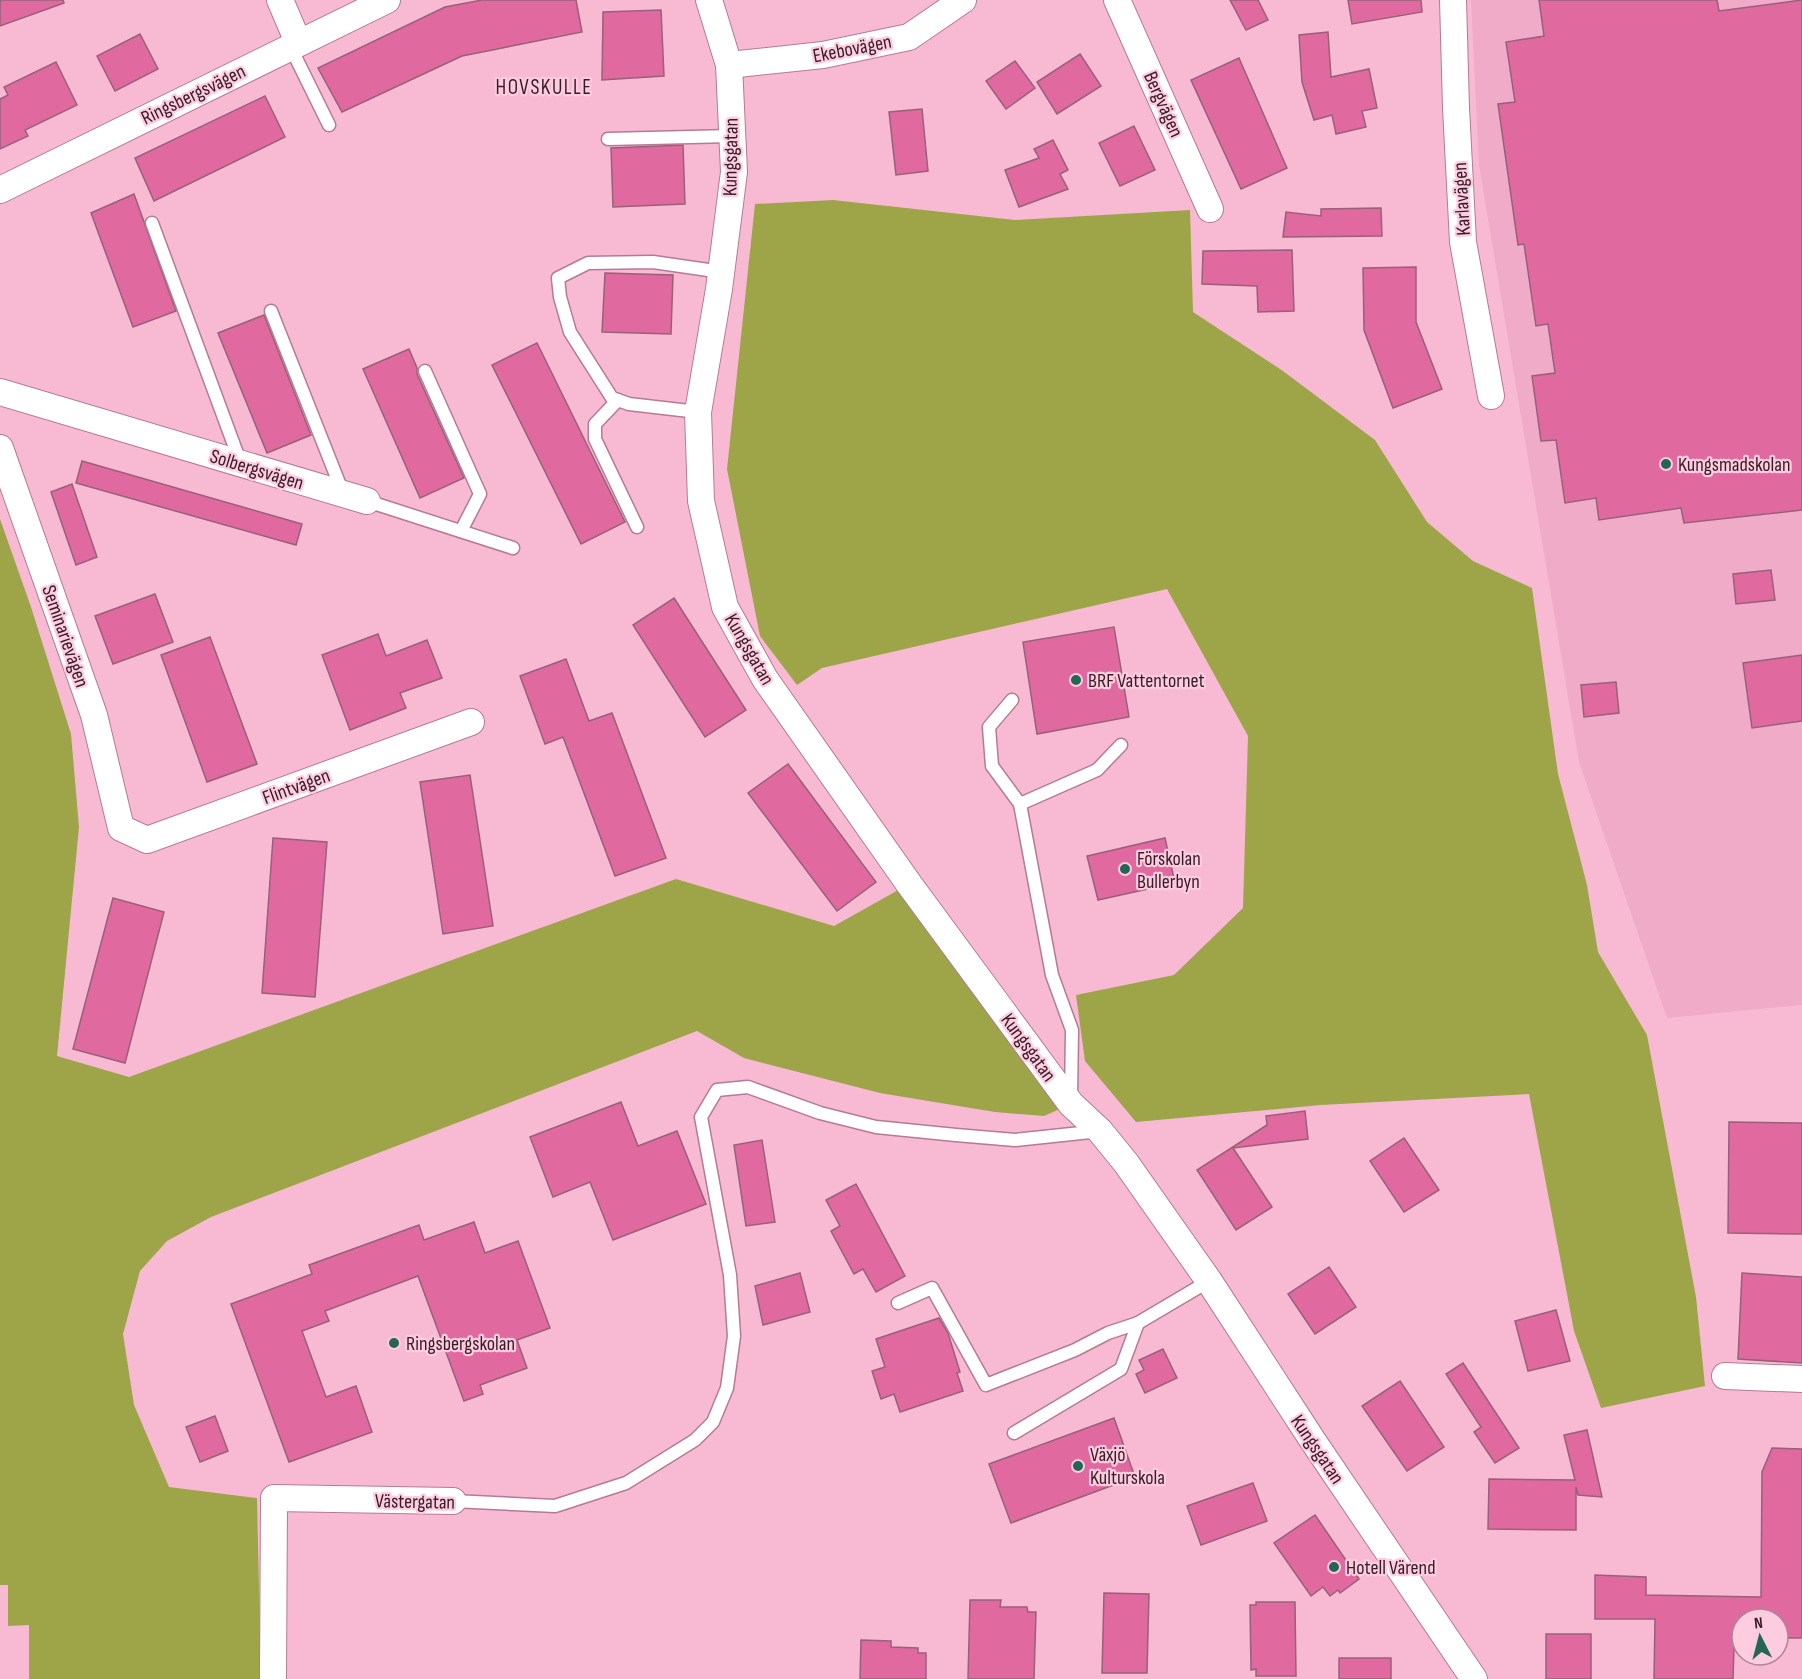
<svg xmlns="http://www.w3.org/2000/svg" width="1802" height="1679" font-family="'Sofia Sans Condensed',sans-serif">
<rect width="100%" height="100%" fill="#f8bad3"/>
<path fill="#efabc7" d="M1471 0H1802V1005L1667 1018 1579 762 1479 165Z"/>
<g fill="#9ea548">
<path d="M833 200 1015 220 1190 210 1193 312 1283 371 1375 440 1427 522 1473 561 1532 588 1558 774 1587 885 1598 952 1647 1035 1696 1297 1705 1386 1601 1408 1574 1331 1529 1094 1321 1105 1136 1122 1085 1061 1076 995 1174 975 1243 908 1248 736 1167 589 822 668 797 685 760 636 727 469 755 204Z"/>
<path d="M0 519 31 607 71 734 79 827 57 1056 129 1077 676 879 834 926 909 884 1071 1104 1044 1116 995 1112 880 1093 744 1058 697 1031 211 1217 167 1241 140 1271 123 1334 134 1405 169 1487 257 1498 261 1679H29V1625L8 1626V1585H0Z"/>
</g>
<g fill="#e069a0" stroke="#986178" stroke-width="1.5">
<path d="M0 0H63L64 3 0 26Z"/>
<path d="M482 0H576L582 32 462 56 342 112 318 68 445 7Z"/>
<path d="M1230 0H1258L1268 20 1246 30Z"/>
<path d="M1348 0H1421L1422 12 1352 24Z"/>
<path d="M1539 0H1717L1719 11 1802 0V510L1684 523 1681 508 1599 520 1596 498 1565 503 1556 440 1541 441 1532 376 1555 373 1548 324 1536 326 1524 244 1518 245 1498 104 1515 102 1506 42 1544 36Z"/>
<path d="M661 10 664 76 602 80 603 12Z"/>
<path d="M1328 32 1331 77 1369 69 1377 108 1362 111 1366 127 1336 134 1332 115 1314 120 1302 82 1299 35Z"/>
<path d="M140 34 158 69 115 91 97 56Z"/>
<path d="M1080 54 1101 86 1057 114 1037 82Z"/>
<path d="M1239 58 1287 168 1241 189 1191 80Z"/>
<path d="M1015 61 1035 88 1006 109 986 81Z"/>
<path d="M56 62 77 105 25 130 28 136 0 149V99L8 95 4 87Z"/>
<path d="M265 96 285 137 154 201 135 158Z"/>
<path d="M922 109 928 171 896 175 889 112Z"/>
<path d="M1134 126 1155 170 1120 186 1099 143Z"/>
<path d="M1053 140 1068 170 1060 174 1068 189 1019 207 1005 170 1039 158 1034 149Z"/>
<path d="M683 145 685 204 613 207 611 148Z"/>
<path d="M134 194 176 311 133 327 91 213Z"/>
<path d="M1381 208 1382 236 1283 237 1286 212 1321 216V209Z"/>
<path d="M1292 250 1294 311 1258 312 1257 286 1202 284 1203 251Z"/>
<path d="M1416 267V322L1442 389 1393 408 1364 330 1363 268Z"/>
<path d="M605 273 673 275 671 334 602 332Z"/>
<path d="M264 315 311 435 267 453 218 333Z"/>
<path d="M537 343 625 522 581 544 492 365Z"/>
<path d="M409 349 417 368V374L464 478 420 498 363 369Z"/>
<path d="M82 461 302 524 296 545 76 483Z"/>
<path d="M72 484 97 557 76 565 51 492Z"/>
<path d="M1771 570 1775 600 1736 604 1733 574Z"/>
<path d="M155 594 173 642 113 664 95 616Z"/>
<path d="M674 598 746 710 705 737 633 625Z"/>
<path d="M1114 627 1129 717 1037 734 1023 642Z"/>
<path d="M378 634 386 656 427 640 442 678 400 693 406 708 350 730 322 655Z"/>
<path d="M210 637 257 764 207 782 161 655Z"/>
<path d="M1802 655V721L1752 728 1743 663Z"/>
<path d="M566 659 589 721 612 713 666 858 615 876 563 737 545 744 520 676Z"/>
<path d="M1616 682 1619 713 1584 717 1581 685Z"/>
<path d="M788 764 876 882 837 911 748 793Z"/>
<path d="M470 775 493 926 443 934 420 782Z"/>
<path d="M273 838 327 842 315 997 262 993Z"/>
<path d="M1165 838 1175 883 1098 900 1087 856Z"/>
<path d="M113 898 164 912 125 1063 73 1049Z"/>
<path d="M621 1102 638 1146 677 1131 706 1204 613 1240 590 1182 553 1197 530 1137Z"/>
<path d="M1305 1111 1308 1139 1233 1148 1272 1207 1236 1230 1197 1170 1267 1125 1266 1116Z"/>
<path d="M1729 1122 1802 1123V1234L1728 1233Z"/>
<path d="M1404 1138 1439 1190 1404 1212 1370 1161Z"/>
<path d="M762 1140 775 1222 746 1226 734 1145Z"/>
<path d="M856 1184 905 1276 876 1292 863 1269 854 1274 831 1231 840 1226 826 1200Z"/>
<path d="M474 1222 485 1253 518 1241 550 1328 517 1340 527 1368 480 1385 483 1394 464 1401 418 1276 325 1311 329 1321 302 1331 326 1397 356 1386 372 1432 289 1462 231 1304 312 1274 309 1265 419 1225 424 1240Z"/>
<path d="M1329 1267 1356 1307 1315 1334 1288 1294Z"/>
<path d="M800 1273 810 1312 763 1325 755 1286Z"/>
<path d="M1742 1273 1802 1277V1363L1738 1359Z"/>
<path d="M1556 1310 1570 1361 1528 1371 1515 1321Z"/>
<path d="M939 1318 948 1333 960 1372 957 1373 963 1391 900 1412 894 1394 881 1399 872 1371 885 1367 876 1339Z"/>
<path d="M1163 1349 1177 1378 1145 1393 1136 1374 1144 1370 1139 1360Z"/>
<path d="M1463 1363 1519 1448 1495 1463 1474 1432 1481 1427 1446 1374Z"/>
<path d="M1400 1381 1444 1447 1407 1471 1362 1406Z"/>
<path d="M215 1416 228 1451 200 1462 186 1427Z"/>
<path d="M1114 1418 1135 1477 1011 1523 989 1464Z"/>
<path d="M1587 1430 1602 1497 1578 1495 1576 1487V1530L1488 1529 1489 1479 1575 1480 1564 1435Z"/>
<path d="M1772 1448 1802 1449V1638H1778V1619H1742V1643L1734 1648 1733 1679H1654L1655 1619H1595V1575L1646 1577V1595L1761 1597 1762 1472Z"/>
<path d="M1253 1483 1267 1521 1201 1545 1187 1506Z"/>
<path d="M1315 1515 1359 1579 1340 1593 1338 1590 1330 1596 1323 1587 1311 1596 1274 1543Z"/>
<path d="M1104 1593 1149 1594 1147 1673H1102Z"/>
<path d="M970 1600H1001L1000 1607H1027L1028 1612H1036L1034 1679H968Z"/>
<path d="M1256 1602H1295L1296 1676H1256V1669L1251 1670 1250 1605H1256Z"/>
<rect x="1546" y="1634" width="45" height="45"/>
<path d="M861 1640 891 1641V1647L918 1648V1653H926V1679H860Z"/>
<rect x="1339" y="1658" width="52" height="21"/>
</g>
<g fill="none" stroke-linecap="round" stroke-linejoin="round">
<defs>
<g id="service">
<path d="M290 46 329 125"/>
<path d="M608 139 732 136"/>
<path d="M152 223 241 464"/>
<path d="M271 311 343 493"/>
<path d="M425 371 480 494 461 531"/>
<path d="M618 400 595 424V439L637 527"/>
<path d="M698 412 629 404 612 398 570 332 560 297 558 278 588 263 653 262 722 272"/>
<path d="M367 501 513 548"/>
<path d="M1012 700 989 727 992 766 1020 804 1052 975 1072 1030 1071 1098"/>
<path d="M1020 804 1097 770 1121 745"/>
<path d="M898 1303 932 1288 986 1385 1075 1350 1108 1333 1138 1323"/>
<path d="M1014 1433 1121 1369 1138 1323 1209 1281"/>
<path d="M453 1501 555 1506 626 1483 695 1440 713 1422 727 1388 734 1336 730 1275 701 1117 717 1090 748 1087 820 1113 876 1127 956 1135 1015 1140 1100 1131"/>
</g>
<g id="minor">
<path d="M280 0 298 42"/>
<path d="M709 0 729 65 734 172 719 289 698 412 701 501 725 607 765 679 909 884 1071 1104 1100 1131 1126 1163 1209 1281 1313 1441 1474 1679"/>
<path d="M1117 0 1210 209"/>
<path d="M1453 0 1456 108 1463 242 1491 396"/>
<path d="M729 65 823 55 909 37 963 0"/>
<path d="M0 190 387 0"/>
<path d="M0 392 367 501"/>
<path d="M0 448 94 715 121 828 147 840 471 722"/>
<path d="M1725 1376 1802 1379"/>
<path d="M273 1679 274 1498 453 1501"/>
</g>
</defs>
<use href="#service" stroke="#b57b93" stroke-width="15"/>
<use href="#minor" stroke="#b57b93" stroke-width="28"/>
<use href="#service" stroke="#fff" stroke-width="12"/>
<use href="#minor" stroke="#fff" stroke-width="26"/>
</g>
<g fill="#246655" stroke="#fecbdf" stroke-width="2">
<circle cx="1666" cy="464" r="6"/>
<circle cx="1076" cy="680" r="6"/>
<circle cx="1125" cy="869" r="6"/>
<circle cx="394" cy="1343" r="6"/>
<circle cx="1078" cy="1466" r="6"/>
<circle cx="1334" cy="1567" r="6"/>
</g>
<g text-anchor="middle" stroke-width="4.5" stroke-linejoin="round" paint-order="stroke">
<g font-size="20" fill="#331d26" stroke="#fecbdf">
<text transform="translate(852 48) rotate(-11)" y="7">Ekebovägen</text>
<text transform="translate(193 94) rotate(-26)" y="7">Ringsbergsvägen</text>
<text transform="translate(1164 104) rotate(66)" y="7">Bergvägen</text>
<text transform="translate(730 157) rotate(-89)" y="7">Kungsgatan</text>
<text transform="translate(1461 199) rotate(-93)" y="7">Karlavägen</text>
<text transform="translate(257 469) rotate(17)" y="7">Solbergsvägen</text>
<text transform="translate(66 636) rotate(71)" y="7">Seminarievägen</text>
<text transform="translate(750 649) rotate(60)" y="7">Kungsgatan</text>
<text transform="translate(296 786) rotate(-20)" y="7">Flintvägen</text>
<text transform="translate(1029 1047) rotate(54)" y="7">Kungsgatan</text>
<text transform="translate(1318 1449) rotate(56)" y="7">Kungsgatan</text>
<text transform="translate(415 1501) rotate(1)" y="7">Västergatan</text>
</g>
<g font-size="20" fill="#331d26" stroke="#fecbdf" text-anchor="start">
<text x="1678" y="471">Kungsmadskolan</text>
<text x="1088" y="687">BRF Vattentornet</text>
<text x="1137" y="865">Förskolan<tspan x="1137" dy="23">Bullerbyn</tspan></text>
<text x="406" y="1350">Ringsbergskolan</text>
<text x="1090" y="1461">Växjö<tspan x="1090" dy="23">Kulturskola</tspan></text>
<text x="1346" y="1574">Hotell Värend</text>
</g>
<g font-size="21" letter-spacing="1.5" fill="#331d26" stroke="#fecbdf">
<text x="544" y="94">HOVSKULLE</text>
</g>
</g>
<g transform="translate(1760 1637) rotate(354)"><circle r="28" fill="#fecbdf" stroke="#ad8595" stroke-width="1.5"/>
<path d="M0-4.5L10 22L0 15L-10 22Z" fill="#246655"/>
<text y="-9" font-size="16" font-weight="bold" text-anchor="middle" fill="#331d26">N</text>
</g>
</svg>
